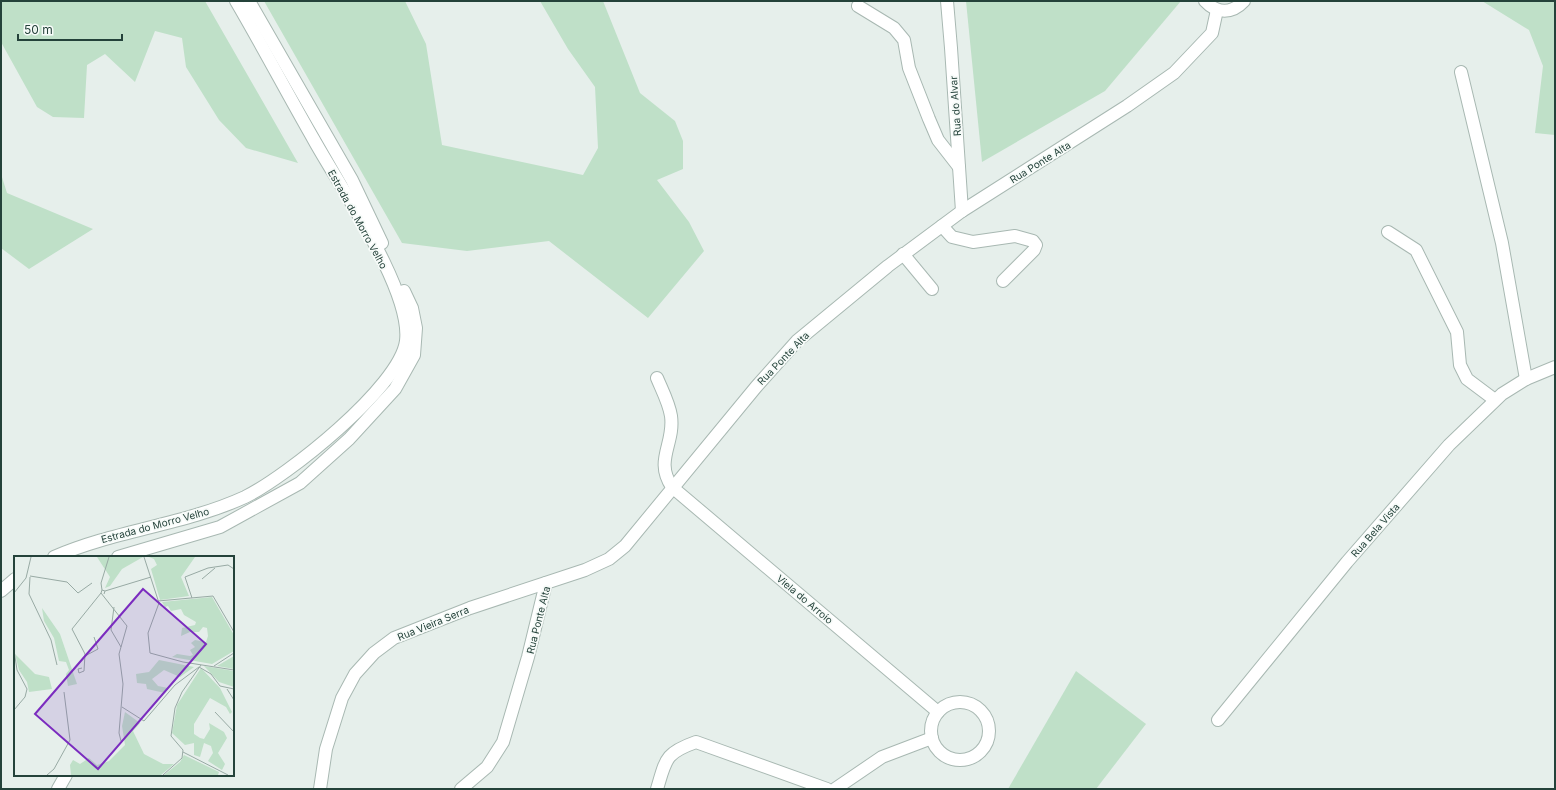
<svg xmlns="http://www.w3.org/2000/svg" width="1556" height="790" font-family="Inter,sans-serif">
<rect width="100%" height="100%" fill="#e6efeb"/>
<g fill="#bfe0c8">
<path d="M1 1H205L298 163 246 148 219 120 186 67 182 38 155 31 135 82 105 54 87 65 84 118 53 117 37 107 1 42Z"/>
<path d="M264 1H405L426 44 442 145 583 175 598 148 595 87 568 49 540 1H603L640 93 675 121 683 141V169L657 180 689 222 704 251 648 318 549 241 467 251 402 243Z"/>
<path d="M966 1H1181L1105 91 982 162Z"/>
<path d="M1482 1H1555V135L1535 133 1543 66 1529 30Z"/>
<path d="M1 174 7 193 93 229 29 269 1 248Z"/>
<path d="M1076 671 1146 724 1096 789H1008Z"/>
</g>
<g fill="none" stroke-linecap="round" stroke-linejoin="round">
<defs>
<g id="minor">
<path d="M249 1 352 180 382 243"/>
<path d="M947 1 951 48 962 211"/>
<path d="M1205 1C1217 14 1232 14 1244 1"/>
<path d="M858 6 894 28 904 40 909 68 929 119 938 140 959 167"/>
<path d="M1461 72 1502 243 1526 379"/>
<path d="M942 226 952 237 973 242 1015 236 1033 241 1036 245 1034 250 1003 281"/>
<path d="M1388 232 1416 250 1457 332 1460 365 1467 379 1495 400"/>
<path d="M903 254 932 289"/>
<path d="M657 378C662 390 669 403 671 416 675 444 654 460 672 487L938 712"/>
<path d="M54 557C116 530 184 525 245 497 286 477 400 387 406 341 412 290 340 187 314 140 287 93 263 47 236 1"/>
<path d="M118 557 220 527 300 483 349 439 395 389 414 355 416 328 412 308 404 291"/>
<path d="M1 591 15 579"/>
<circle cx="960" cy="731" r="29"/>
<path d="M1218 720 1347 562 1449 445 1502 394 1526 379 1555 367"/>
<path d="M58 789 66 775"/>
<path d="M320 789 326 749 342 698 355 674 374 653 394 638 470 608 585 570 609 559 625 546 756 387 797 341 888 266 962 211 1127 106 1174 73 1212 33 1217 10"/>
<path d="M461 789 487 767 503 742 528 657 546 583"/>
<path d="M657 789C666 759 665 753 696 742L827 789"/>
<path d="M835 789 882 757 932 738"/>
</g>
</defs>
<use href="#minor" stroke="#a8b8b2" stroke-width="14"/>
<use href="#minor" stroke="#fff" stroke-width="12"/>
</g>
<g text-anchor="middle" stroke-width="3.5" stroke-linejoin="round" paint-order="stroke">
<g font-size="10" fill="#24423a" stroke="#f7fbf9">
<text transform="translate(955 106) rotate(-94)" y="4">Rua do Alvar</text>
<text transform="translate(1040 162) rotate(-32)" y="4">Rua Ponte Alta</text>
<text transform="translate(358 219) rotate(61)" y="4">Estrada do Morro Velho</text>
<text transform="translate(783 358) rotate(-46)" y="4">Rua Ponte Alta</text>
<text transform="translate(155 525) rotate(-15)" y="4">Estrada do Morro Velho</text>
<text transform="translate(1375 530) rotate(-49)" y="4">Rua Bela Vista</text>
<text transform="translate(805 599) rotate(40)" y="4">Viela do Arroio</text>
<text transform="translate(538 620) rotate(-76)" y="4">Rua Ponte Alta</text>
<text transform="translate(433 623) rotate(-22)" y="4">Rua Vieira Serra</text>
</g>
</g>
<g transform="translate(14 556)">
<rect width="220" height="220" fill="#e6efeb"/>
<path d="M83 1H129L108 13 96 30 91 32 96 21ZM135 1H181L167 21 175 40 146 44 137 13 143 9 140 3ZM198 41 220 79V95L198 108 158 101 163 98 176 100 179 99 176 94 181 91 177 87 181 84 192 86 194 80 193 72 189 71 185 76H176L167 80 168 72 181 69 182 66 170 59 167 53 157 55 154 50 151 51 148 46ZM28 52 46 78 63 128 54 130 52 118 55 114 52 106 45 105 40 82 30 65ZM1 98 21 118 35 121 38 133 15 136 13 126 5 114ZM220 100V113L203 110ZM145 104 180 111 166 121 150 114 138 123 144 130 154 132 151 137 133 133 132 128 123 127 122 118 135 116ZM190 110 220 115V131L205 126ZM187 112 206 132 218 156 216 158 212 151 196 142 180 168V178L186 182 190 183 196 173 195 167 210 176 213 182 204 197 211 208 208 214 194 205 199 197 197 190 190 187 186 201 180 199V187L171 189 158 177 163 149ZM111 156 126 167 119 175 130 198 149 208H160L147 219H57L56 209 59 204 66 208 75 202 83 209 95 205 111 189 108 170ZM170 199 205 216 204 219H150L166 206Z" fill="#bfe0c8"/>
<path fill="none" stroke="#98aaa4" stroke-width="1" d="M130 1 145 47 134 77 136 97 169 106 220 114M16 20 53 26 64 37 78 27M16 21 15 38 37 84 43 109M188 23 201 12M88 34 87 27 95 1M91 35 137 21M0 37 12 22 17 1M90 38 91 35 88 34 87 37 113 70 105 98 109 128 105 177 107 185M178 42 171 21 194 12 214 9 220 13M144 45 199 40 220 76M100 51 97 74 107 91M0 94 3 114 13 133 11 141 0 154M71 100 84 93 80 81M200 110 220 97M68 112 64 113 65 117 70 115 71 98 58 73 87 37M213 133 220 144M108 151 130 165 161 129 185 111 197 118 206 130 220 133M201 156 220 176M169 196 214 219M33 219 40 213 56 184 50 136M149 219 168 202 169 194 157 180 161 152 168 136 187 109"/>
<path fill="#7b2cbf" fill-opacity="0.15" stroke="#7b2cbf" stroke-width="2" d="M129 33 192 88 84 213 21 158Z"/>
<rect width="220" height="220" fill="none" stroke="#24423a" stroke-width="2"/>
</g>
<rect width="1556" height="790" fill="none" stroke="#24423a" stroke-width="4"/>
<path d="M18 34v6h104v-6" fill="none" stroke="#24423a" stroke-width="2"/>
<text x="24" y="34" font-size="12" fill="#24423a" stroke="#f7fbf9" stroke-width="3" paint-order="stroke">50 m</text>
</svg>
